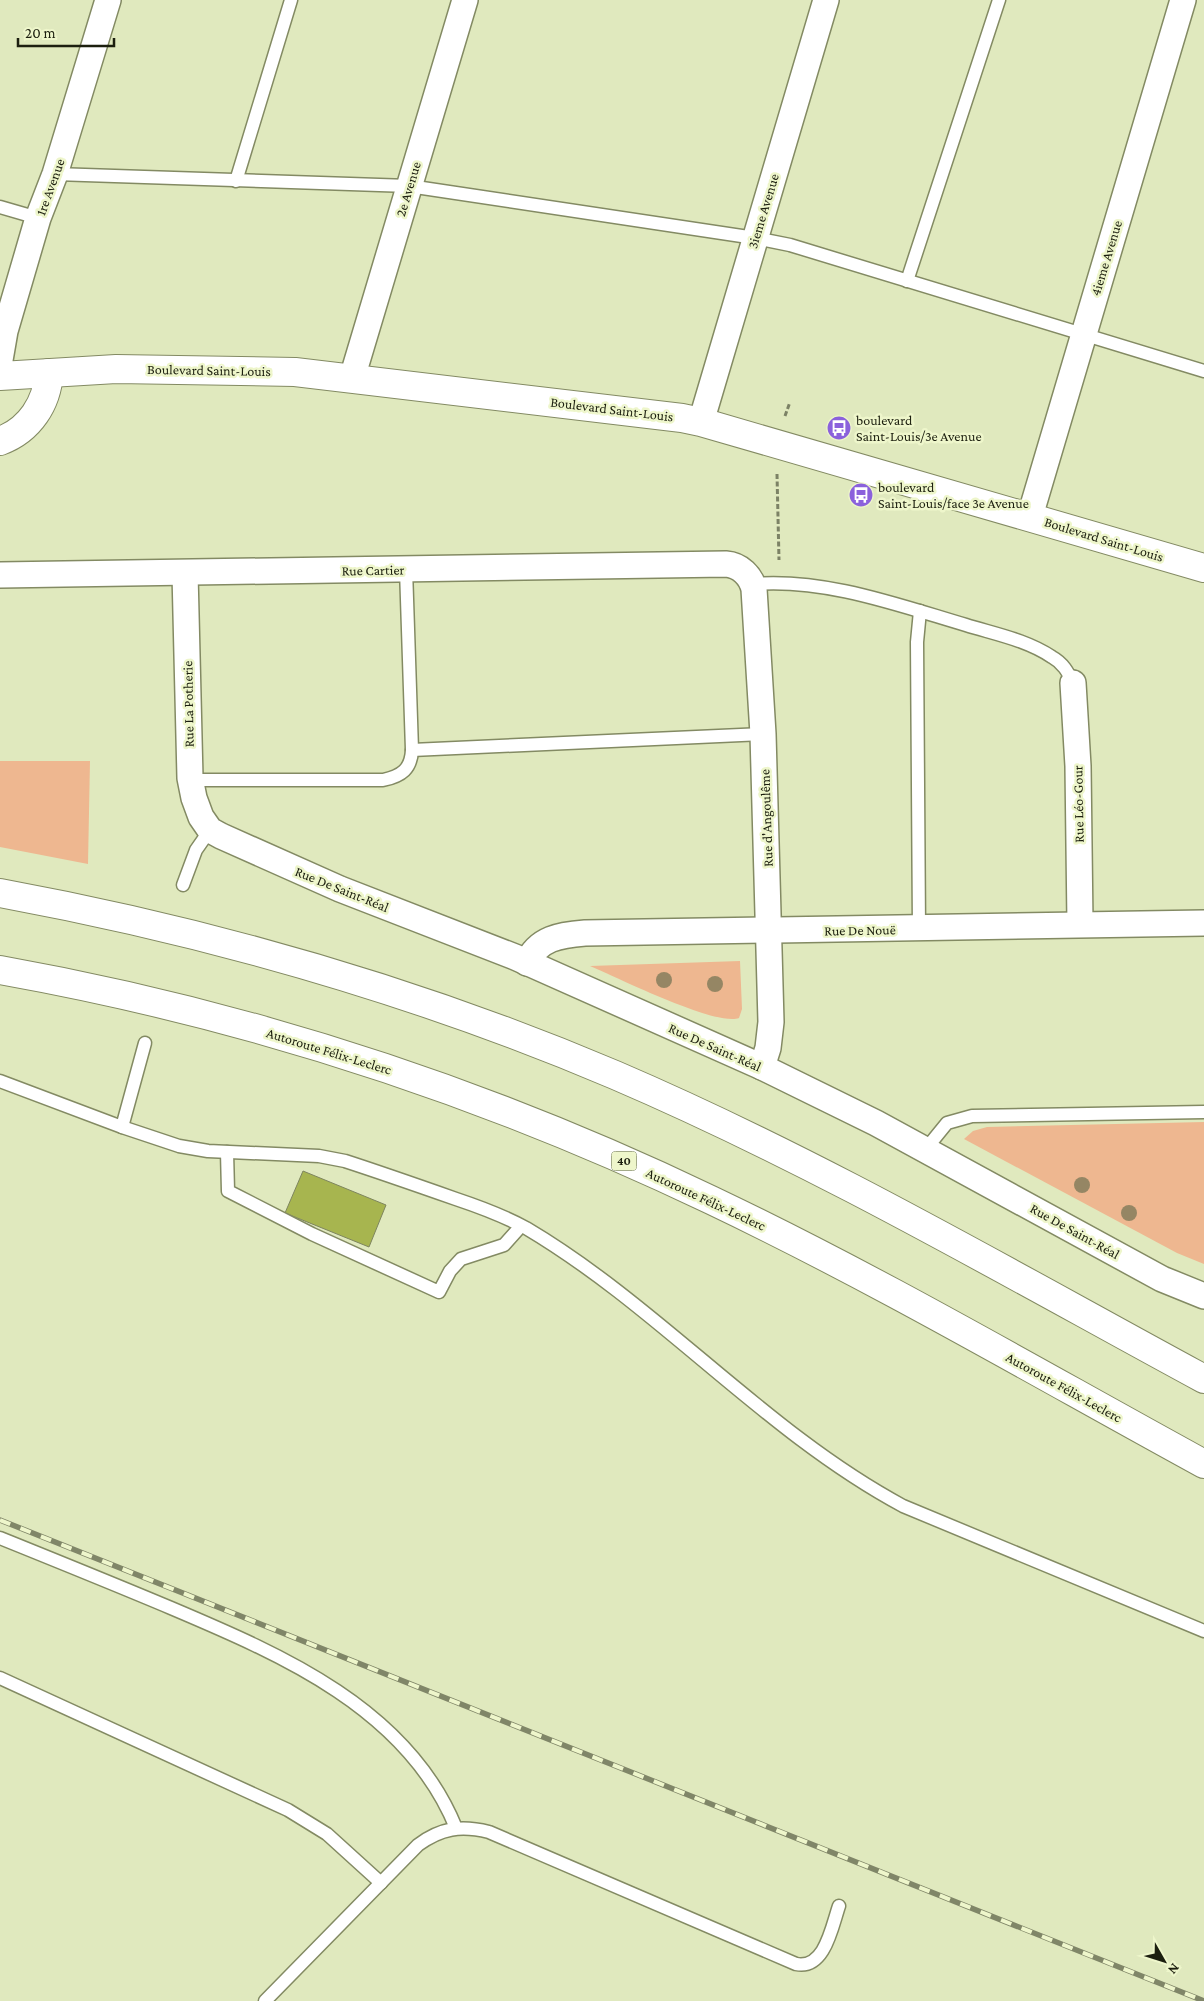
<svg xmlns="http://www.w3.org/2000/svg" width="1204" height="2001" font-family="'Crimson Pro',serif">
<rect width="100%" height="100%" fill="#e0e9be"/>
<g fill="#eeb790">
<path d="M0 761H90L88 864 0 847Z"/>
<path d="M740 961 742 1009 739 1018C717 1027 616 977 590 966Z"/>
<path d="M1204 1122V1264L1177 1253 964 1139 973 1131 987 1127Z"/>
</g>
<path fill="#a7b54f" stroke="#7e855e" d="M303 1171 386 1205 369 1247 285 1213Z"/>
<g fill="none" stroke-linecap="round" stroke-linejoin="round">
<defs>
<g id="lane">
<path d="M55 174 409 186 755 238 790 245 1204 371"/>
<path d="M236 181 291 0"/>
<path d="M0 207 38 218"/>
<path d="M907 281 999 0"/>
<path d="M406 569 412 750 763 734"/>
<path d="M753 584C825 578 898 605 966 625 995 634 1027 640 1052 657 1063 663 1068 672 1073 683"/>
<path d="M191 780H383C402 776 411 769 412 750"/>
<path d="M183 885 196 850 210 830"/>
<path d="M919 929 917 642 920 611"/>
<path d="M0 1081 122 1127 179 1146 208 1151 319 1156 345 1161C382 1173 419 1186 456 1199 480 1207 504 1216 526 1228 661 1308 765 1432 903 1506L1204 1631"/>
<path d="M122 1127 145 1043"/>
<path d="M925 1150 947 1123 972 1116 1204 1112"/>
<path d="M227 1152 228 1191 312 1234 439 1292 450 1271 461 1259 504 1245 521 1226"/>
<path d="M0 1538C57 1561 114 1584 171 1608 282 1655 408 1709 456 1828"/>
<path d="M0 1678 288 1810 327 1834 381 1883"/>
<path d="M265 2001 418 1845C441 1828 461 1825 489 1832L796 1964C825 1970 832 1926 839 1906"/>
</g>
<g id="street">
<path d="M1 376 0 360 5 331 38 218 55 174 108 0"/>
<path d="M352 378 465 0"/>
<path d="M701 422 826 0"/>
<path d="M1030 516 1183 0"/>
<path d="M185 573 190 778 194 798 201 817 210 830 221 836 340 889 515 957 762 1067 876 1123 1162 1279 1204 1296"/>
<path d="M0 575 726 564C740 565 751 576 754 589L763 734 771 1022 768 1048 762 1067"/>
<path d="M1073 683 1078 766 1080 924"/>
<path d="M527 963C538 938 560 935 585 933L1204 923"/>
</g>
<g id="secondary">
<path d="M0 376 116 369 295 372 682 418 701 422 1204 568"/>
<path d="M0 441C30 430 47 403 49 373"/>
</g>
<g id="highway">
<path d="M0 893C211 932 417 991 615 1075 818 1162 1010 1274 1204 1379"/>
<path d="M0 970C246 1014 486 1092 711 1200 879 1280 1041 1375 1204 1464"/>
</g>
</defs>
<use href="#lane" stroke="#838a63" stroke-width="15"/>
<use href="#street" stroke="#838a63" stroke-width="28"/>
<use href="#secondary" stroke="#838a63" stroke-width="30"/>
<use href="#highway" stroke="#838a63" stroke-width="30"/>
<g stroke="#7c8265" stroke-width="3" stroke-dasharray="5 2.5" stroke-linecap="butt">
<path d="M785 416 790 402"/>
<path d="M777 474 779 560"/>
</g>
<use href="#lane" stroke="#fff" stroke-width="12"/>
<use href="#street" stroke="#fff" stroke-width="25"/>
<use href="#secondary" stroke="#fff" stroke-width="28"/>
<use href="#highway" stroke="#fff" stroke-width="28"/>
<defs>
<path id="rail" d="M0 1520 1204 2001"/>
</defs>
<use href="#rail" stroke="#808668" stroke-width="5.5"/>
<use href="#rail" stroke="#eef6cb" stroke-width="4" stroke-dasharray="11" stroke-linecap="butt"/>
</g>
<g fill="#958664">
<circle cx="664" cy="980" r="8"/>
<circle cx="715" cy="984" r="8"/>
<circle cx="1082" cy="1185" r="8"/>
<circle cx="1129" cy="1213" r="8"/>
</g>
<defs>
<symbol id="bus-disc" viewBox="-11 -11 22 22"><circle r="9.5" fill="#8b61dc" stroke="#eef6cb"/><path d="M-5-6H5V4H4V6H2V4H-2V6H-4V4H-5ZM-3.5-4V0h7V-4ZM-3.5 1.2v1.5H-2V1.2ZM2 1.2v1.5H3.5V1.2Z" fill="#fff"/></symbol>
</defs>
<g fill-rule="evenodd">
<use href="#bus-disc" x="825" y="414" width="28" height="28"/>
<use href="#bus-disc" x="847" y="481" width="28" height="28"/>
</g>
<g text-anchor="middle" stroke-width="5" stroke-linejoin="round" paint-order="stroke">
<rect fill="#eef6cb" stroke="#5b6047" stroke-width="1" x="611.5" y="1151.5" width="25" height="19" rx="4"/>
<g font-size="12" font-weight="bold" fill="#1c1f0f">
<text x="624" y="1165">40</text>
</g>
<g font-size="14" fill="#1c1f0f" stroke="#eef6cb">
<text transform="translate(50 187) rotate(-70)" y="5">1re Avenue</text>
<text transform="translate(408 189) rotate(-73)" y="5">2e Avenue</text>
<text transform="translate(763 211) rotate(-73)" y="5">3ieme Avenue</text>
<text transform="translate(1106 258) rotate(-73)" y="5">4ieme Avenue</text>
<text transform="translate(209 370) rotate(1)" y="5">Boulevard Saint-Louis</text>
<text transform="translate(612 409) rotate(7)" y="5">Boulevard Saint-Louis</text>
<text transform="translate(1104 539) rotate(17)" y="5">Boulevard Saint-Louis</text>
<text transform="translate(373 570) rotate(-1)" y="5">Rue Cartier</text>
<text transform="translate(188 704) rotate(-91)" y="5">Rue La Potherie</text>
<text transform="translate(1078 804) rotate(-91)" y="5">Rue Léo-Gour</text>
<text transform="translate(766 818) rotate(-92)" y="5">Rue d'Angoulême</text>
<text transform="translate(342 889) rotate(22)" y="5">Rue De Saint-Réal</text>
<text transform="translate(860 930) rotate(-1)" y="5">Rue De Nouë</text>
<text transform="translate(715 1047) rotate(24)" y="5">Rue De Saint-Réal</text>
<text transform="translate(329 1051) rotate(17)" y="5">Autoroute Félix-Leclerc</text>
<text transform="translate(706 1199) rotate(25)" y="5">Autoroute Félix-Leclerc</text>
<text transform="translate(1075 1231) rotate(29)" y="5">Rue De Saint-Réal</text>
<text transform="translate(1064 1387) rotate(29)" y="5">Autoroute Félix-Leclerc</text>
</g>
<g font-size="14" fill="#1c1f0f" stroke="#eef6cb" text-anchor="start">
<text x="856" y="425">boulevard<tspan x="856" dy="16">Saint-Louis/3e Avenue</tspan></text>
<text x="878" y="492">boulevard<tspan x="878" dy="16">Saint-Louis/face 3e Avenue</tspan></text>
</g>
</g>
<g transform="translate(1164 1961) rotate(129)" stroke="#eef6cb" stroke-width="4" paint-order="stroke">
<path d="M0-4L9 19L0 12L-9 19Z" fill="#1c1f0f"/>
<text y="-8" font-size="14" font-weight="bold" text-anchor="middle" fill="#1c1f0f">N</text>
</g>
<path d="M18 38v8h96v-8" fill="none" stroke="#1c1f0f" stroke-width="2.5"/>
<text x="25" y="38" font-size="15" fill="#1c1f0f" stroke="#eef6cb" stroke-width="4" paint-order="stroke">20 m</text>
</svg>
